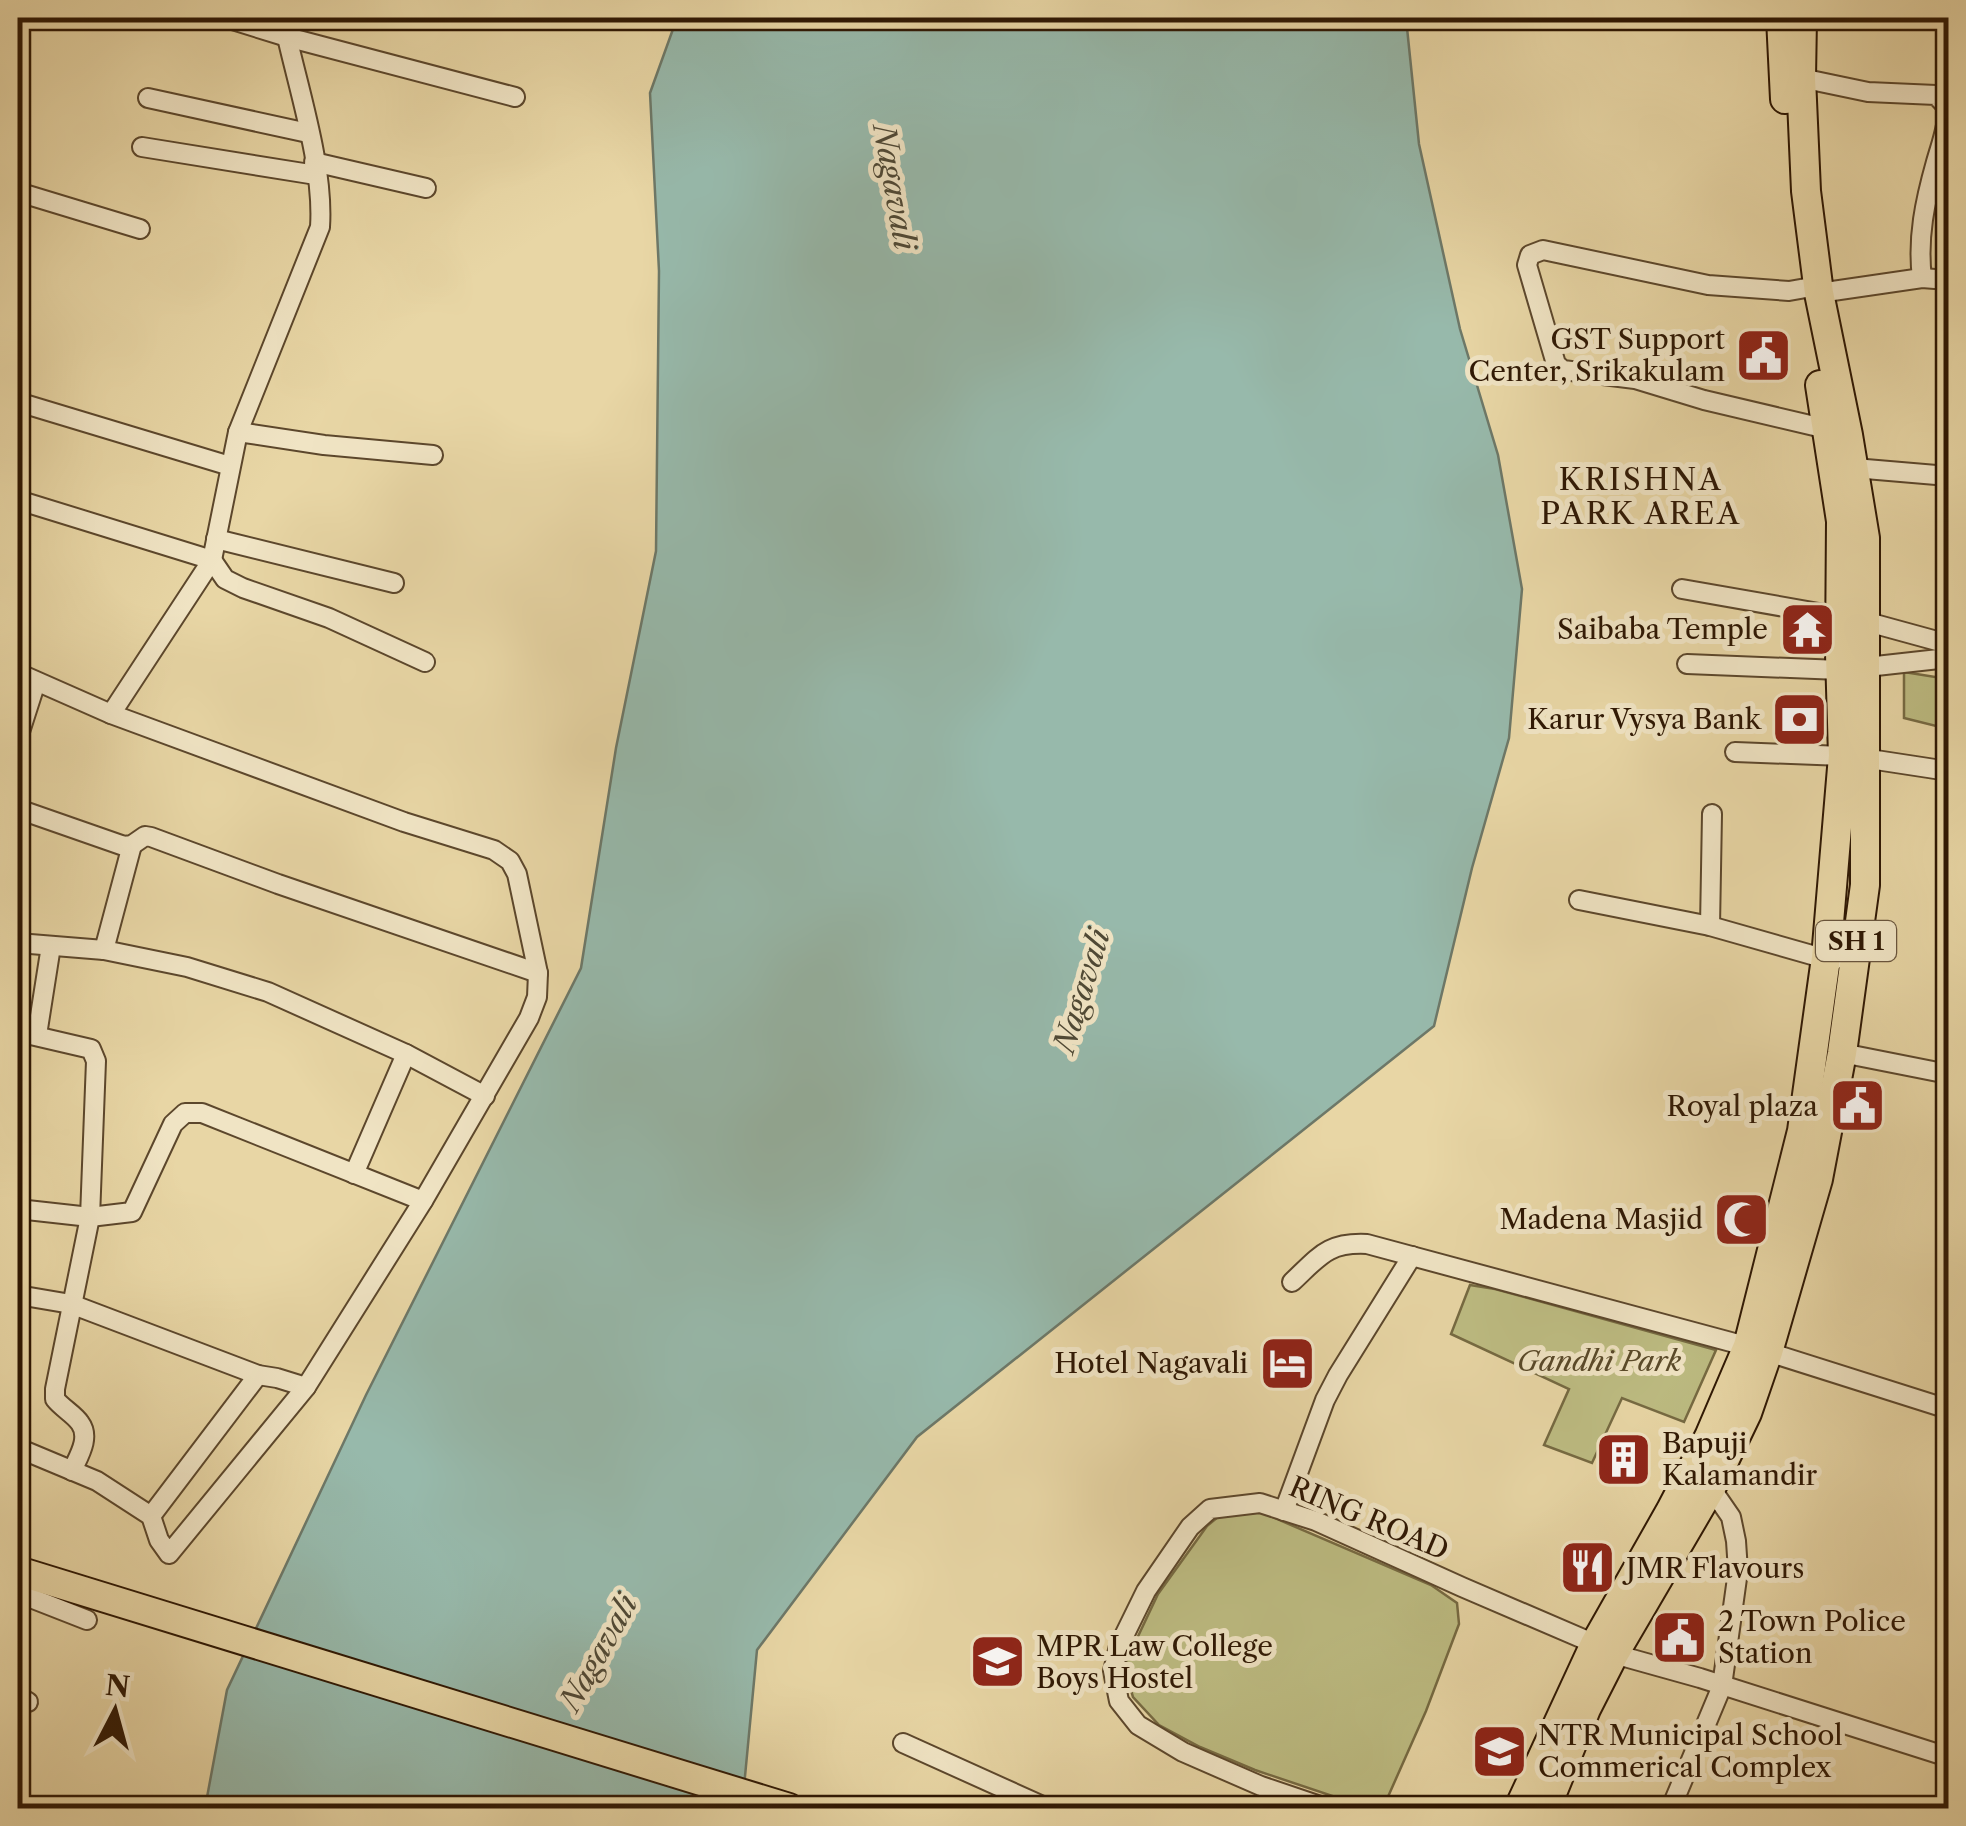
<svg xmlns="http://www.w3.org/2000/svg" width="1966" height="1826" font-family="'Libre Caslon Text',serif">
<rect width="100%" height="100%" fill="#e8d6a5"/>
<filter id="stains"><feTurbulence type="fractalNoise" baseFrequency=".002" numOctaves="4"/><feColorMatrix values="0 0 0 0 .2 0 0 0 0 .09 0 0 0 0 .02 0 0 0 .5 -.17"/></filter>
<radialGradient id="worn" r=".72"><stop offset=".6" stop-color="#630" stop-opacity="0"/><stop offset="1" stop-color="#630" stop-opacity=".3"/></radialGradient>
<g fill="#bdbc82" stroke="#766a42" stroke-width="2.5">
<path d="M1904 672 1948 679V729L1904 718Z"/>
<path d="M1470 1285 1495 1289 1716 1350 1684 1422 1622 1398 1592 1463 1544 1445 1569 1389 1451 1334Z"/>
<path d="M1256 1510 1431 1585 1457 1603 1459 1624 1426 1711 1383 1808H1368L1255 1770 1200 1747 1159 1725 1133 1697 1124 1666 1158 1594 1207 1526 1224 1512Z"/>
</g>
<path fill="#97b9ab" stroke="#6d7868" stroke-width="2.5" d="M677 18H1406L1419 144 1460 329 1498 455 1522 589 1509 738 1472 868 1434 1026 917 1437 757 1650 742 1808H205L227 1690 366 1395 581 968 616 748 656 551 659 271 650 93Z"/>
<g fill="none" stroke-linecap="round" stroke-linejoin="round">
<defs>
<g id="street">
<path d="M226 18 287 37 515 97"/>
<path d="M1927 18 1948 22"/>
<path d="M1801 78 1868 92 1936 95 1948 108C1948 127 1941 144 1936 162 1925 201 1917 238 1922 278"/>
<path d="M148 98 308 133"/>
<path d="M142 147 316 175"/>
<path d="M314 162 426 188"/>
<path d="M18 192 140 229"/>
<path d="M1806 288 1789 291 1708 285 1543 250 1530 255 1527 265 1556 364 1563 370 1635 379 1704 400 1827 429"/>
<path d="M1819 293 1922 278 1948 280"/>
<path d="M18 402 230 466"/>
<path d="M238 432 324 445 433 455"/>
<path d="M1854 468 1948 476"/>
<path d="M18 500 212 560 225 579 243 588 329 618 425 662"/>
<path d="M216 539 394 583"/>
<path d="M1682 589 1864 621 1948 644"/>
<path d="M1687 664 1840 670 1948 658"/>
<path d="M18 673 111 714 404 822 494 850 510 861 517 874 538 973 537 997 529 1018 423 1201 306 1387"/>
<path d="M111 714 212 560 238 432 320 227C324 169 300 94 287 37"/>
<path d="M18 738 36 682"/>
<path d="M1735 752 1843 756"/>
<path d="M1863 758 1948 771"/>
<path d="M18 809 124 846 132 845 145 836 151 837 278 884 538 973"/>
<path d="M1579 900 1710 926 1833 961"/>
<path d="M1710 926 1712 814"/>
<path d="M18 943 104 950 187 967 268 992 406 1054 485 1096"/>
<path d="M104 950 132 845"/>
<path d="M18 1032 91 1049 96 1061 90 1217 55 1389V1399C62 1408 74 1414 80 1423 91 1438 78 1457 72 1471"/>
<path d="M37 1035 51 946"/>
<path d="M1842 1053 1948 1074"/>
<path d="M354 1174 406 1054"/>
<path d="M18 1209 90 1217 132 1212 173 1124 185 1113H202L423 1201"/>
<path d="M1292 1282C1319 1257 1327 1242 1367 1244L1768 1352 1948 1409"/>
<path d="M18 1295 71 1304 258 1375 277 1378 306 1387 169 1554 159 1540 151 1516 97 1481 18 1448"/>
<path d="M1284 1511 1325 1400 1338 1375 1412 1256"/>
<path d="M151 1516 258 1375"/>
<path d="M18 1593 87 1620"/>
<path d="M1614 1654 1700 1678 1948 1757"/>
<path d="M18 1696 28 1702"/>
<path d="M903 1743 1047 1808"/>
<path d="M1326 1808 1261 1786 1183 1752 1138 1725 1119 1701 1113 1671 1119 1646 1146 1591 1190 1527 1210 1509 1260 1503 1316 1521 1462 1587 1595 1644"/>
<path d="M1671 1808 1722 1686 1738 1571 1736 1541 1731 1517 1711 1488"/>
</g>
<g id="primary">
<path d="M1781 18 1785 99"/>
<path d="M18 1571 789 1808"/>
<path d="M1519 1808 1595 1644 1671 1510 1709 1437 1748 1346 1802 1131 1826 958 1843 756 1840 654 1841 521 1820 385"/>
<path d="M1546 1808 1586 1709 1614 1654 1711 1488 1747 1413 1768 1352 1818 1179 1842 1053 1865 885V538L1848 435 1819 293 1806 191 1801 78 1802 18"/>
</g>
</defs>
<use href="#street" stroke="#5c472c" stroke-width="22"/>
<use href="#primary" stroke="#2e1703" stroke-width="32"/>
<use href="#street" stroke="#f0e4c4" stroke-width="18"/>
<use href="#primary" stroke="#e8d6a5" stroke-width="28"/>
</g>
<defs>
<symbol id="civic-square" viewBox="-11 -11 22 22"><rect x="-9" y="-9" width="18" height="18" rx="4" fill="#8f2418" stroke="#f0e4c4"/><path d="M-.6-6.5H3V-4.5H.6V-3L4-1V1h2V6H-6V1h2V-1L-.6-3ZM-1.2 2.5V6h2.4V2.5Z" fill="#fff"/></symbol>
<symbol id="temple-square" viewBox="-11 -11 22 22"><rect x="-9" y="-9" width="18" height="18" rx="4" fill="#8f2418" stroke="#f0e4c4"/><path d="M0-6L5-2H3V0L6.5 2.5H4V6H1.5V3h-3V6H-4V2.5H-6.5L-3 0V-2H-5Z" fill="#fff"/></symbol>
<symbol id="bank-square" viewBox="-11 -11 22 22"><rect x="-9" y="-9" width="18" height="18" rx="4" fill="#8f2418" stroke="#f0e4c4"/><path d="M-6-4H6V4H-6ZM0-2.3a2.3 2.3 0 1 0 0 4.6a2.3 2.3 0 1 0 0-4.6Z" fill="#fff"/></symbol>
<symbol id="mosque-square" viewBox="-11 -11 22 22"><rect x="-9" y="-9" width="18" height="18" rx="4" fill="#8f2418" stroke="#f0e4c4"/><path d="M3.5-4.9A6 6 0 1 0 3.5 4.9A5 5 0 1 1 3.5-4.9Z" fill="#fff"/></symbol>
<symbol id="hotel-square" viewBox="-11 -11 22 22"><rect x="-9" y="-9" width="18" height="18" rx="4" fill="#8f2418" stroke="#f0e4c4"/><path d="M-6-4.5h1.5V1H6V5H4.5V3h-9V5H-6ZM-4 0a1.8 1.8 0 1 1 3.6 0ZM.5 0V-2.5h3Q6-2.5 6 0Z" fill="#fff"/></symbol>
<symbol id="building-square" viewBox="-11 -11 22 22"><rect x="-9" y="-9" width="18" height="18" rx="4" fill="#8f2418" stroke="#f0e4c4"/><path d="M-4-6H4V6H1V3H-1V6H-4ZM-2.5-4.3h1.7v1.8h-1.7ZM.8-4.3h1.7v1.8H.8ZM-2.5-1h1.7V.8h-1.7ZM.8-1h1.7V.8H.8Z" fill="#fff"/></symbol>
<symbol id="restaurant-square" viewBox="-11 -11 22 22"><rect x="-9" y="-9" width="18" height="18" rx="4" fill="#8f2418" stroke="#f0e4c4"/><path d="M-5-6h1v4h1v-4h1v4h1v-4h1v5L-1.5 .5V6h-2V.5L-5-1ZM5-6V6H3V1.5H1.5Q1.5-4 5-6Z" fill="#fff"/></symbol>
<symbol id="university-square" viewBox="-11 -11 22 22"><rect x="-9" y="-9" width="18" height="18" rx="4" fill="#8f2418" stroke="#f0e4c4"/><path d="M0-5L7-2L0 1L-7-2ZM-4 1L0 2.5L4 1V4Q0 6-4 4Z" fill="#fff"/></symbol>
<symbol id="school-square" viewBox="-11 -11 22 22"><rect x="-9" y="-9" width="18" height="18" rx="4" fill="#8f2418" stroke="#f0e4c4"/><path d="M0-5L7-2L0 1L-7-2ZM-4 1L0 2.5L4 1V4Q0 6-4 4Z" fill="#fff"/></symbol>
</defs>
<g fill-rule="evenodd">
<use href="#civic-square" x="1732" y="324" width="63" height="63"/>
<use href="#temple-square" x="1776" y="598" width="63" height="63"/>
<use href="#bank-square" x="1768" y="688" width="63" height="63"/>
<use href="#civic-square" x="1826" y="1074" width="63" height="63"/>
<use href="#mosque-square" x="1710" y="1188" width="63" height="63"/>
<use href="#hotel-square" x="1256" y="1332" width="63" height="63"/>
<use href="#building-square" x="1592" y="1428" width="63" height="63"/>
<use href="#restaurant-square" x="1556" y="1536" width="63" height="63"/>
<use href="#civic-square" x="1648" y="1606" width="63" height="63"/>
<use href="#university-square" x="966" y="1630" width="63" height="63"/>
<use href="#school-square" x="1468" y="1720" width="63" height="63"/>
</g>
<g text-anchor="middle" stroke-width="10" stroke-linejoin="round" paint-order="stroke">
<rect fill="#f0e4c4" stroke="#68543d" stroke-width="2.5" x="1816" y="921" width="80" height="40" rx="8"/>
<g font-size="25" font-weight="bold" fill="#2e1703">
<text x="1856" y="950">SH 1</text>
</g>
<g font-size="28" fill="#2e1703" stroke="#f0e4c4" text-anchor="end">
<text x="1725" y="349">GST Support<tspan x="1725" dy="32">Center, Srikakulam</tspan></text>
<text x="1768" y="639">Saibaba Temple</text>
<text x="1761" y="729">Karur Vysya Bank</text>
<text x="1818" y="1116">Royal plaza</text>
<text x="1703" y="1229">Madena Masjid</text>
<text x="1248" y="1373">Hotel Nagavali</text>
<text x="1662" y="1453" text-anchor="start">Bapuji<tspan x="1662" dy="32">Kalamandir</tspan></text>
<text x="1626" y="1578" text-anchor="start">JMR Flavours</text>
<text x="1718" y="1631" text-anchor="start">2 Town Police<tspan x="1718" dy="32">Station</tspan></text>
<text x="1036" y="1656" text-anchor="start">MPR Law College<tspan x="1036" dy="32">Boys Hostel</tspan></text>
<text x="1538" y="1745" text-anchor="start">NTR Municipal School<tspan x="1538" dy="32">Commerical Complex</tspan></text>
</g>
<g font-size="28" font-style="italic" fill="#594929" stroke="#f0e4c4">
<text x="1599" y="1371">Gandhi Park</text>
</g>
<g font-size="28" fill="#2e1703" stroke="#f0e4c4">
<text transform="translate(1369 1518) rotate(23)" y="10">RING ROAD</text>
</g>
<g font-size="30" font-style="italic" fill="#4e4835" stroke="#f0e4c4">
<text transform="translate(894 187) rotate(80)" y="10">Nagavali</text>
<text transform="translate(1082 991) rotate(-73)" y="10">Nagavali</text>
<text transform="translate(599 1653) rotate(-61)" y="10">Nagavali</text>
</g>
<g font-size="30" letter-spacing="2.5" fill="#2e1703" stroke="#f0e4c4">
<text x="1641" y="490">KRISHNA<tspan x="1641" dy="34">PARK AREA</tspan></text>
</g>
</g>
<rect width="1966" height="1826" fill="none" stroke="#e8d6a5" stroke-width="60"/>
<rect x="20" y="20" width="1926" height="1786" fill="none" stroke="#2e1703" stroke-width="5"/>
<rect x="30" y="30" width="1906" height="1766" fill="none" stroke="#2e1703" stroke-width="2.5"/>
<g transform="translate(115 1711) rotate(6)" stroke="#f0e4c4" stroke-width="8" paint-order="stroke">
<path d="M0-8L18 38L0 25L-18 38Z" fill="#2e1703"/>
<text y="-15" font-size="28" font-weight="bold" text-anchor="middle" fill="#2e1703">N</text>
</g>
<rect width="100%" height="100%" filter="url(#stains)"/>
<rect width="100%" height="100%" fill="url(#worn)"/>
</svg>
